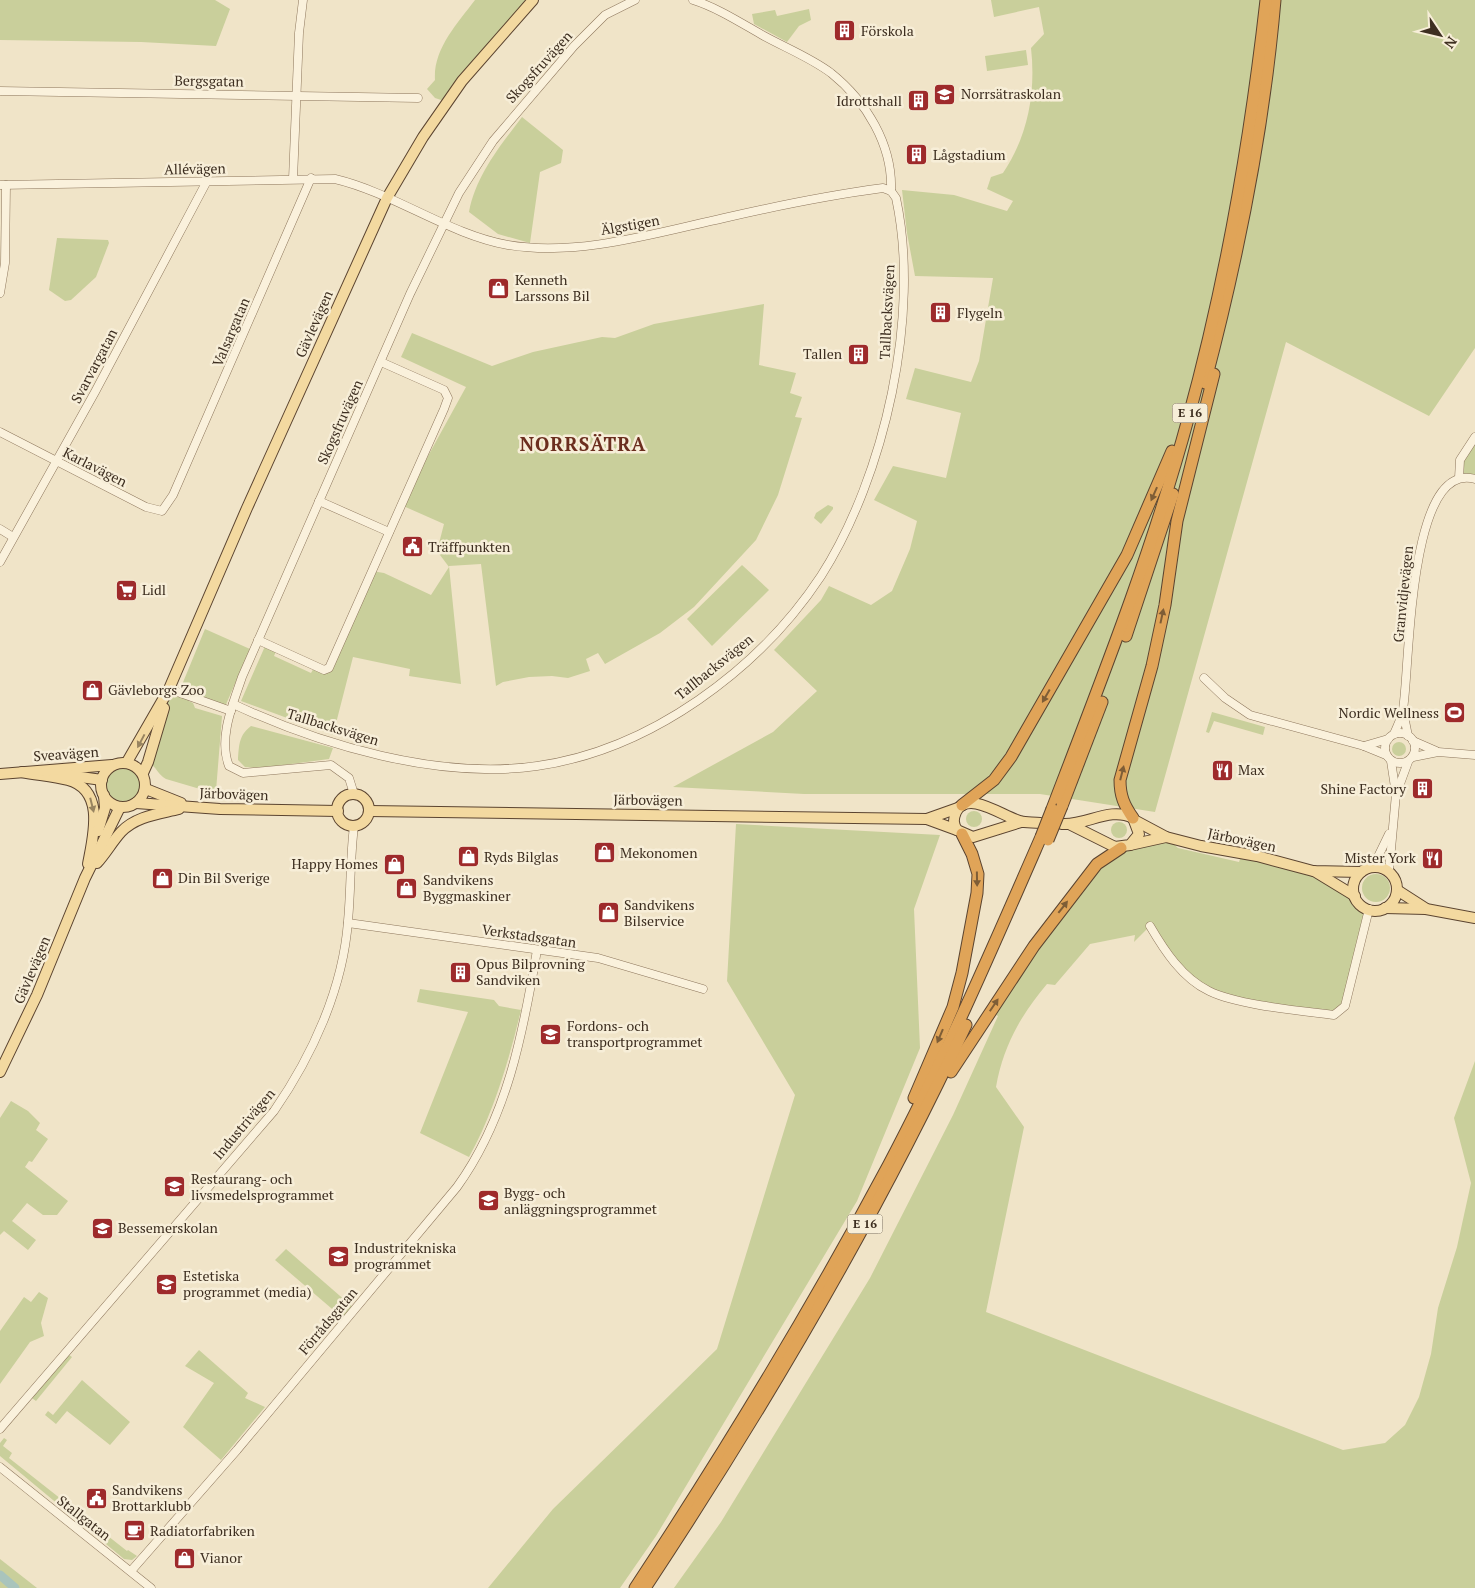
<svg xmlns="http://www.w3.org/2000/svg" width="1475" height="1588" font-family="'PT Serif',serif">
<rect width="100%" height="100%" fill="#f0e4c8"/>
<g fill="#c9cf9b">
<path d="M0 0H215L230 9 216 46 141 42 0 40Z"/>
<path d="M475 0H533L447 102 435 98 427 89 435 80C433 49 457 24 475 0Z"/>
<path d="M991 0H1475V348L1429 416 1286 342 1155 812 1040 794H804L673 787 773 732 817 691 774 650 821 600 829 586 871 605 892 591 910 549 917 521 874 500 893 466 946 478 961 413 906 399 915 368 971 382 979 361 993 278 915 276 907 233 902 190 954 195 1007 211 1013 201 987 189 991 177 1003 173C1028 136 1036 92 1031 48L1044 34 1039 7 994 17Z"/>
<path d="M809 9 811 20 799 26 787 42 754 24 752 14 775 10 777 16Z"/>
<path d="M1026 50 1028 65 987 71 985 56Z"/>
<path d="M522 117 563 150 561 163 540 172 530 243 498 234 469 212C476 175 500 146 522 117Z"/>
<path d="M57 238 108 240 109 243 96 277 71 300 65 301 49 290Z"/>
<path d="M764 304 759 365 796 373 790 393 802 397 795 417 802 418 778 495 756 540 694 607 660 633 605 664 598 653 586 659 590 671 568 678 552 676 529 677 503 682 496 686 481 564 449 566 461 684 409 676 410 669 353 657 333 735 241 701 266 644 277 649 274 656 311 673 315 666 324 670 372 571 384 573 431 595 449 567 437 551 444 524 401 505 466 387 401 357 412 333 492 366 533 352 602 337 615 338 654 324Z"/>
<path d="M1475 437V479L1459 478 1460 460Z"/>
<path d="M828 505 833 507V509L821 524 814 518 816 513Z"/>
<path d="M742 565 769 590 712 646 687 619Z"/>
<path d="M205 629 250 649 224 709 190 697 189 701 193 703 195 708 222 716 216 791 200 789 166 779C158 775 157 767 148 762L169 689 179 692Z"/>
<path d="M1212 712 1265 727 1263 735 1214 721 1209 733 1206 732Z"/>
<path d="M251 726 333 748 329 759 261 768 245 767 238 760C239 745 239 735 251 726Z"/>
<circle cx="1399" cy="749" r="7"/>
<circle cx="123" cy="785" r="22"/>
<circle cx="974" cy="819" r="8"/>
<circle cx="1119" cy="830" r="8"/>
<path d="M736 824 940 835 914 909 920 1048 857 1201 656 1536 620 1588H488L553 1509 717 1349 795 1095 727 981Z"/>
<path d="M1166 837 1178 848 1239 862 1242 853 1313 871 1355 896 1362 906 1369 909 1345 1006 1334 1015 1309 1012 1209 991 1179 967 1150 926 1134 942 1135 935 1090 944 1055 985 1047 984C1020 1016 1003 1047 996 1087L1024 1127 986 1312 1343 1450 1385 1443 1405 1425 1419 1397 1431 1354 1438 1308 1457 1247 1471 1183 1454 1118 1475 1061V1588H674L721 1522 870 1278 953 1115 998 1016 989 1011 1107 856Z"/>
<circle cx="1376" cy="888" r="14"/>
<path d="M420 989 494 1000 499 1006 521 1010C509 1060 494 1112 469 1157L420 1133 468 1012 417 1002Z"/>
<path d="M11 1101 28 1111 40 1123 36 1130 48 1139 32 1162 29 1161 25 1167 68 1201 57 1215H43L27 1203 12 1221 36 1240 28 1250 4 1231 0 1235V1118Z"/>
<path d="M286 1249 355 1309 345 1320 275 1260Z"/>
<path d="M39 1292 48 1298 41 1323 44 1336 30 1342 0 1384V1331L24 1297 31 1302Z"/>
<path d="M199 1350 248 1393 245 1398 265 1407 221 1460 183 1427 214 1383 185 1366Z"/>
<path d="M66 1353 72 1357 36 1401 29 1396Z"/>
<path d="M82 1380 130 1422 110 1445 67 1411 56 1424 45 1415 48 1411 53 1415Z"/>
<path d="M4 1438 7 1440 3 1446 12 1453 9 1458 127 1551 128 1550 137 1556 132 1560 124 1559 0 1456V1443Z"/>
<path d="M0 1559 37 1588H0Z"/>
</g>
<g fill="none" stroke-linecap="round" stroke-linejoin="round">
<path stroke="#a9c4bc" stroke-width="9" d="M0 1575 15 1588"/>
<defs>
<g id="minor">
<path d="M693 0C718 8 741 23 764 36 786 48 811 58 831 73 866 101 893 145 891 191"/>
<path d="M0 91 418 98"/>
<path d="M293 179 299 33 303 0"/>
<path d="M0 185 335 179C394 193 450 235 508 245 577 257 656 233 724 218 776 206 830 195 883 188L891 191 896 198C921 314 885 476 821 576 759 670 650 750 537 766 438 780 321 745 233 704"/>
<path d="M0 293 5 263 6 185"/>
<path d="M0 432 146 507 162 511 173 495 311 178"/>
<path d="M1459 478 1460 460 1475 437"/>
<path d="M319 501 389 532"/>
<path d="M0 529 13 537"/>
<path d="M0 562 95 392 207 181"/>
<path d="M258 640 324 670 329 668 444 409 448 398 444 390 381 362"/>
<path d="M1204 678 1225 698 1250 715 1364 746 1386 755"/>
<path d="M169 689 231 711"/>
<path d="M1403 711 1408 736"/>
<circle cx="1400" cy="748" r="15"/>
<path d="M1394 734C1397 726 1402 718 1403 709 1410 672 1407 459 1475 479"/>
<path d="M1413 741 1436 751"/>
<path d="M1364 746 1388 739"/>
<path d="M1413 757 1438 752 1475 755"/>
<path d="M1397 792 1408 762"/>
<path d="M354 794 349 778 331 765 243 773 229 766C218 738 233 704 242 677L410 294 459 193 493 141 574 46 605 15 635 0"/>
<path d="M1373 867 1389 834"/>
<path d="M1389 871 1396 794 1391 761"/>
<path d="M348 923 598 958 703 989"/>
<path d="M1150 926C1164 950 1182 978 1209 991 1237 1005 1302 1011 1334 1015L1345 1006 1369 909"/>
<path d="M0 1429 274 1111C312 1056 343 989 348 921 351 890 350 858 354 826"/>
<path d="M0 1467 151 1588"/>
<path d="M131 1571 237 1450 457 1187C507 1118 523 1034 537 950"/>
</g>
<g id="major">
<path d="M127 762 169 689 247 508 387 198 423 137 462 81 533 0"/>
<circle cx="123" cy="785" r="22"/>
<path d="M22 772C37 775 53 776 68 780 106 790 93 837 88 864"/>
<path d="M143 773 148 762 164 708"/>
<path d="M0 774 112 765"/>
<path d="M66 775 102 780"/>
<path d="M146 789 181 803"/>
<circle cx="353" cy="810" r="16"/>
<path d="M136 803 220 809 338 811"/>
<path d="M369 811 927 819 958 808"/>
<path d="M927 819 957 830"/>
<path d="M1136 821 1166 837 1201 846 1257 856 1313 871 1361 872"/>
<path d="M1021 822 973 837 957 830C953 824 953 819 956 812 967 789 1004 817 1020 821 1026 823 1033 822 1040 823"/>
<path d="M1062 824C1086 826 1110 806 1133 818L1139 834 1130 845 1115 847 1071 825"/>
<path d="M98 831 105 808 104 795"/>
<path d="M1130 845 1166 837"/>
<path d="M97 863C106 853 112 842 121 832 136 816 159 814 179 809"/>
<circle cx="1375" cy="889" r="22"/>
<path d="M1314 871 1355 896"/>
<path d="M1397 890 1425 908"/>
<path d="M1385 908 1426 909 1475 918"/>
<path d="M0 1072 37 995 85 878 120 807"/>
</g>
<g id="highway">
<path d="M1205 383C1238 258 1264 129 1275 0"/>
<path d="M1126 636 1173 494"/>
<path d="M962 805 994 780 1011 757 1127 555 1172 451"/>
<path d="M1062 806 1102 702"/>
<path d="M1052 809C1101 681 1152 552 1188 419 1226 281 1250 142 1266 0"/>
<path d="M1133 818C1124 805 1120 796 1120 780L1152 666 1165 605 1177 521 1214 374"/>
<path d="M951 1072 1034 946 1097 864 1121 848"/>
<path d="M914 1098 953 1007 962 973 977 893 978 874 972 854 962 834"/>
<path d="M635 1588C726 1450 811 1310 889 1164 945 1058 993 947 1041 837"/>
<path d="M645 1588C764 1408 874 1222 966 1025"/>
</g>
</defs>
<use href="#minor" stroke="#8d765c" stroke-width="9"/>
<use href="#major" stroke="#5b4430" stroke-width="12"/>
<use href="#highway" stroke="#5b4430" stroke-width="13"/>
<use href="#minor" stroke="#faf1dc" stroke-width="8"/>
<use href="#major" stroke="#f3d9a0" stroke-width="10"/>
<use href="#highway" stroke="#e0a458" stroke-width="11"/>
<defs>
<g id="highway-bridge">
<path d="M1041 837 1052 809"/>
<path d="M1048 840 1062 806"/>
</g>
</defs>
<use href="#highway-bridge" stroke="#5b4430" stroke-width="13" stroke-linecap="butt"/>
<use href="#highway-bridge" stroke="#e0a458" stroke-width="11"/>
</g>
<defs><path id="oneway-solid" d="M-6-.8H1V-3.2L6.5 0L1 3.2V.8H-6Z" transform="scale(1.25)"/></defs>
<g fill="#7e5d36">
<use href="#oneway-solid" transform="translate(1154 494) rotate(114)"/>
<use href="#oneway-solid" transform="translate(1162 616) rotate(-78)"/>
<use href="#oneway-solid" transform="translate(1046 696) rotate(120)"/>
<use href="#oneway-solid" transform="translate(1122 773) rotate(-76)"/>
<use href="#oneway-solid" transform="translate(977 879) rotate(89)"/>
<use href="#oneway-solid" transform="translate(1063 907) rotate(-52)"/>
<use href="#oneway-solid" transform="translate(994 1005) rotate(-56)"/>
<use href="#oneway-solid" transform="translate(940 1036) rotate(113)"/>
</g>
<g fill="#988460">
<use href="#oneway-solid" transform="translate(141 741) rotate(118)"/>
<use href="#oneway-solid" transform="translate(92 805) rotate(76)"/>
</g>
<defs>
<symbol id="building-square" viewBox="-11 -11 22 22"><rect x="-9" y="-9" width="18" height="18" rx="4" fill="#9e2a2b" stroke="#f7eed8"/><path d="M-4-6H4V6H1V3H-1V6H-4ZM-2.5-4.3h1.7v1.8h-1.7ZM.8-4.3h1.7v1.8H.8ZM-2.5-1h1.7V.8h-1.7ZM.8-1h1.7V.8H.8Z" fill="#fff"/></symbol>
<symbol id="school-square" viewBox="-11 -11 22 22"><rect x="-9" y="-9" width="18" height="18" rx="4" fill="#9e2a2b" stroke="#f7eed8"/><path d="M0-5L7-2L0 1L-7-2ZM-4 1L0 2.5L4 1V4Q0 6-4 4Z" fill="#fff"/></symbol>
<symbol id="shop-square" viewBox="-11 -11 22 22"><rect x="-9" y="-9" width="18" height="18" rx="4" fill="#9e2a2b" stroke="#f7eed8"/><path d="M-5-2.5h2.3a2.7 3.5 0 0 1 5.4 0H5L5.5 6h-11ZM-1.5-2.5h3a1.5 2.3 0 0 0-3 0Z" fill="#fff"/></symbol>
<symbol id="civic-square" viewBox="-11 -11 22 22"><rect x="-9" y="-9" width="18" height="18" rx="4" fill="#9e2a2b" stroke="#f7eed8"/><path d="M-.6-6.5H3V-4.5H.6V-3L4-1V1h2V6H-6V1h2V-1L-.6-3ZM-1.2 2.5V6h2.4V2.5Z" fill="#fff"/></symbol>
<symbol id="supermarket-square" viewBox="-11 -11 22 22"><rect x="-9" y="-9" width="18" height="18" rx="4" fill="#9e2a2b" stroke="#f7eed8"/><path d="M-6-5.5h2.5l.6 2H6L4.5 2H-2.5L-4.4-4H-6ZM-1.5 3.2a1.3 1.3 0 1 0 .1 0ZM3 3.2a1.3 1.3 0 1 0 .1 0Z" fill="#fff"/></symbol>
<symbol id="stadium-square" viewBox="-11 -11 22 22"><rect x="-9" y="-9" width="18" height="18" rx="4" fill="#9e2a2b" stroke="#f7eed8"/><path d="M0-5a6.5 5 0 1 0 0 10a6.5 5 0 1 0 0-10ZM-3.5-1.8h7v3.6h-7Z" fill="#fff"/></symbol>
<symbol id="restaurant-square" viewBox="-11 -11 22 22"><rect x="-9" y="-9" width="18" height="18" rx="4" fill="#9e2a2b" stroke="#f7eed8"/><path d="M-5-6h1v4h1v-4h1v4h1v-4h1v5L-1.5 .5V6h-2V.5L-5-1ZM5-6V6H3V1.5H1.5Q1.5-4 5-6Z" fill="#fff"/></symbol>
<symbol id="cafe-square" viewBox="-11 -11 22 22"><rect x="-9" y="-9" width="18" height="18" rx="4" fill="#9e2a2b" stroke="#f7eed8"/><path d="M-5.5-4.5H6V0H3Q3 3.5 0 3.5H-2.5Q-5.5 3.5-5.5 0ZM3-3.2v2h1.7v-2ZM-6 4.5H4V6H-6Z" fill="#fff"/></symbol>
</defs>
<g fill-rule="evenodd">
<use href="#building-square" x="832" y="18" width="25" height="25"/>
<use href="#school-square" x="932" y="82" width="25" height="25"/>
<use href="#building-square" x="906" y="88" width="25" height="25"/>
<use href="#building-square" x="904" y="142" width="25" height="25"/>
<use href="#shop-square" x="486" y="276" width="25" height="25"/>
<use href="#building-square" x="928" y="300" width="25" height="25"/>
<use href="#building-square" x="846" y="342" width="25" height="25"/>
<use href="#civic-square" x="400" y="534" width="25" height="25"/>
<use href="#supermarket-square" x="114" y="578" width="25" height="25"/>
<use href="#shop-square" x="80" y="678" width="25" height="25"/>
<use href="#stadium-square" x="1442" y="700" width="25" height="25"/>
<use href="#restaurant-square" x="1210" y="758" width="25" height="25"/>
<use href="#building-square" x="1410" y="776" width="25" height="25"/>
<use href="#shop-square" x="592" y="840" width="25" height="25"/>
<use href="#shop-square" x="456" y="844" width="25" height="25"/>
<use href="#restaurant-square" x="1420" y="846" width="25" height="25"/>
<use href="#shop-square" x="382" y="852" width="25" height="25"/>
<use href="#shop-square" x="150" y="866" width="25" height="25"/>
<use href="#shop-square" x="394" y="876" width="25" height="25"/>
<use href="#shop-square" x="596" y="900" width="25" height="25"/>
<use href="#building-square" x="448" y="960" width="25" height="25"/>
<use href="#school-square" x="538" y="1022" width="25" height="25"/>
<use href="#school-square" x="162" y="1174" width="25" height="25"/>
<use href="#school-square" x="476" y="1188" width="25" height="25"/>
<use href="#school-square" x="90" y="1216" width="25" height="25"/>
<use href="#school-square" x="326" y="1244" width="25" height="25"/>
<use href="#school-square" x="154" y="1272" width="25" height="25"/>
<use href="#civic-square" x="84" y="1486" width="25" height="25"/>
<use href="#cafe-square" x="122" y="1518" width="25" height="25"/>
<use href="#shop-square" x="172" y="1546" width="25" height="25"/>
</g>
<g text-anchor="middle" stroke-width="5" stroke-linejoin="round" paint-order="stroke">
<g fill="#f7eed8" stroke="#756857" stroke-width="1">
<rect x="1172.5" y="403.5" width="35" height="19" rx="4"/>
<rect x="847.5" y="1214.5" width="35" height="19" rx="4"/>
</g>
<g font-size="12" font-weight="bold" fill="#3d2e20">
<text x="1190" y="417">E 16</text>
<text x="865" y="1228">E 16</text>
</g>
<g font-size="14" fill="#3d2e20" stroke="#f7eed8" text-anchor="start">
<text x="861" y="36">Förskola</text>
<text x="961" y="99">Norrsätraskolan</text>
<text x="902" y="106" text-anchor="end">Idrottshall</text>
<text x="933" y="160">Lågstadium</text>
<text x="515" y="285">Kenneth<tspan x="515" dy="16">Larssons Bil</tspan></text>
<text x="957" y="318">Flygeln</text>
<text x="842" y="359" text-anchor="end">Tallen</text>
<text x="428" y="552">Träffpunkten</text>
<text x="142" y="595">Lidl</text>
<text x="108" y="695">Gävleborgs Zoo</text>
<text x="1439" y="718" text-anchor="end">Nordic Wellness</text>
<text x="1238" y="775">Max</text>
<text x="1406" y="794" text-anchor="end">Shine Factory</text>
<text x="620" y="858">Mekonomen</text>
<text x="484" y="862">Ryds Bilglas</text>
<text x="1416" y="863" text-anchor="end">Mister York</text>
<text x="378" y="869" text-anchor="end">Happy Homes</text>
<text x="178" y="883">Din Bil Sverige</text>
<text x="423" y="885">Sandvikens<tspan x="423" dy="16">Byggmaskiner</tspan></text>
<text x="624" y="910">Sandvikens<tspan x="624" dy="16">Bilservice</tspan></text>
<text x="476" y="969">Opus Bilprovning<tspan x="476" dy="16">Sandviken</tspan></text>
<text x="567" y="1031">Fordons- och<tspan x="567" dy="16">transportprogrammet</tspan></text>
<text x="191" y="1184">Restaurang- och<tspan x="191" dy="16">livsmedelsprogrammet</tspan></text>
<text x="504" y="1198">Bygg- och<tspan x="504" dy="16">anläggningsprogrammet</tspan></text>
<text x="118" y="1233">Bessemerskolan</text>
<text x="354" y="1253">Industritekniska<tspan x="354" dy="16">programmet</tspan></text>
<text x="183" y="1281">Estetiska<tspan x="183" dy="16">programmet (media)</tspan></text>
<text x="112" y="1495">Sandvikens<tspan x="112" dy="16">Brottarklubb</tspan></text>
<text x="150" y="1536">Radiatorfabriken</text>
<text x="200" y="1563">Vianor</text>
</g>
<g font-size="14" fill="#3d2e20" stroke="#f7eed8">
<text transform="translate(539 67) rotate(-48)" y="5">Skogsfruvägen</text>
<text transform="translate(209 81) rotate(1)" y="5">Bergsgatan</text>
<text transform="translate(195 169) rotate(-1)" y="5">Allévägen</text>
<text transform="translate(630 225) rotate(-10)" y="5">Älgstigen</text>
<text transform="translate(887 312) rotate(-87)" y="5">Tallbacksvägen</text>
<text transform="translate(314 324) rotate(-66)" y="5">Gävlevägen</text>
<text transform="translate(231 332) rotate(-67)" y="5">Valsargatan</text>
<text transform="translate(94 366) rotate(-62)" y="5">Svarvargatan</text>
<text transform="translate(340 422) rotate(-66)" y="5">Skogsfruvägen</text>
<text transform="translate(95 467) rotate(27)" y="5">Karlavägen</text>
<text transform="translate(1403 594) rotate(-84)" y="5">Granvidjevägen</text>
<text transform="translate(714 667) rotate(-39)" y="5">Tallbacksvägen</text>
<text transform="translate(333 727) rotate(17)" y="5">Tallbacksvägen</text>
<text transform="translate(66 754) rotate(-4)" y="5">Sveavägen</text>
<text transform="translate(234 794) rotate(2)" y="5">Järbovägen</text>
<text transform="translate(648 800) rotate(1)" y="5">Järbovägen</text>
<text transform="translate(1242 840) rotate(12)" y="5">Järbovägen</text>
<text transform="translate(529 936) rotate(8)" y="5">Verkstadsgatan</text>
<text transform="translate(32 970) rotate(-67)" y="5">Gävlevägen</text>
<text transform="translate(244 1124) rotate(-50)" y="5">Industrivägen</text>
<text transform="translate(328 1321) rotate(-50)" y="5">Förrådsgatan</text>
<text transform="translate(84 1518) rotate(38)" y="5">Stallgatan</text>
</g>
<g font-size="19" font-weight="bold" letter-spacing="1" fill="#6b2e1e" stroke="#f7eed8">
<text x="583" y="451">NORRSÄTRA</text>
</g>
</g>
<g transform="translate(1440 35) rotate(125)" stroke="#f7eed8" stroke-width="4" paint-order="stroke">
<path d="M0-4L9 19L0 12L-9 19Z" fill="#3d2e20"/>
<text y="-8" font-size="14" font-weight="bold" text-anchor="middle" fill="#3d2e20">N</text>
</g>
</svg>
